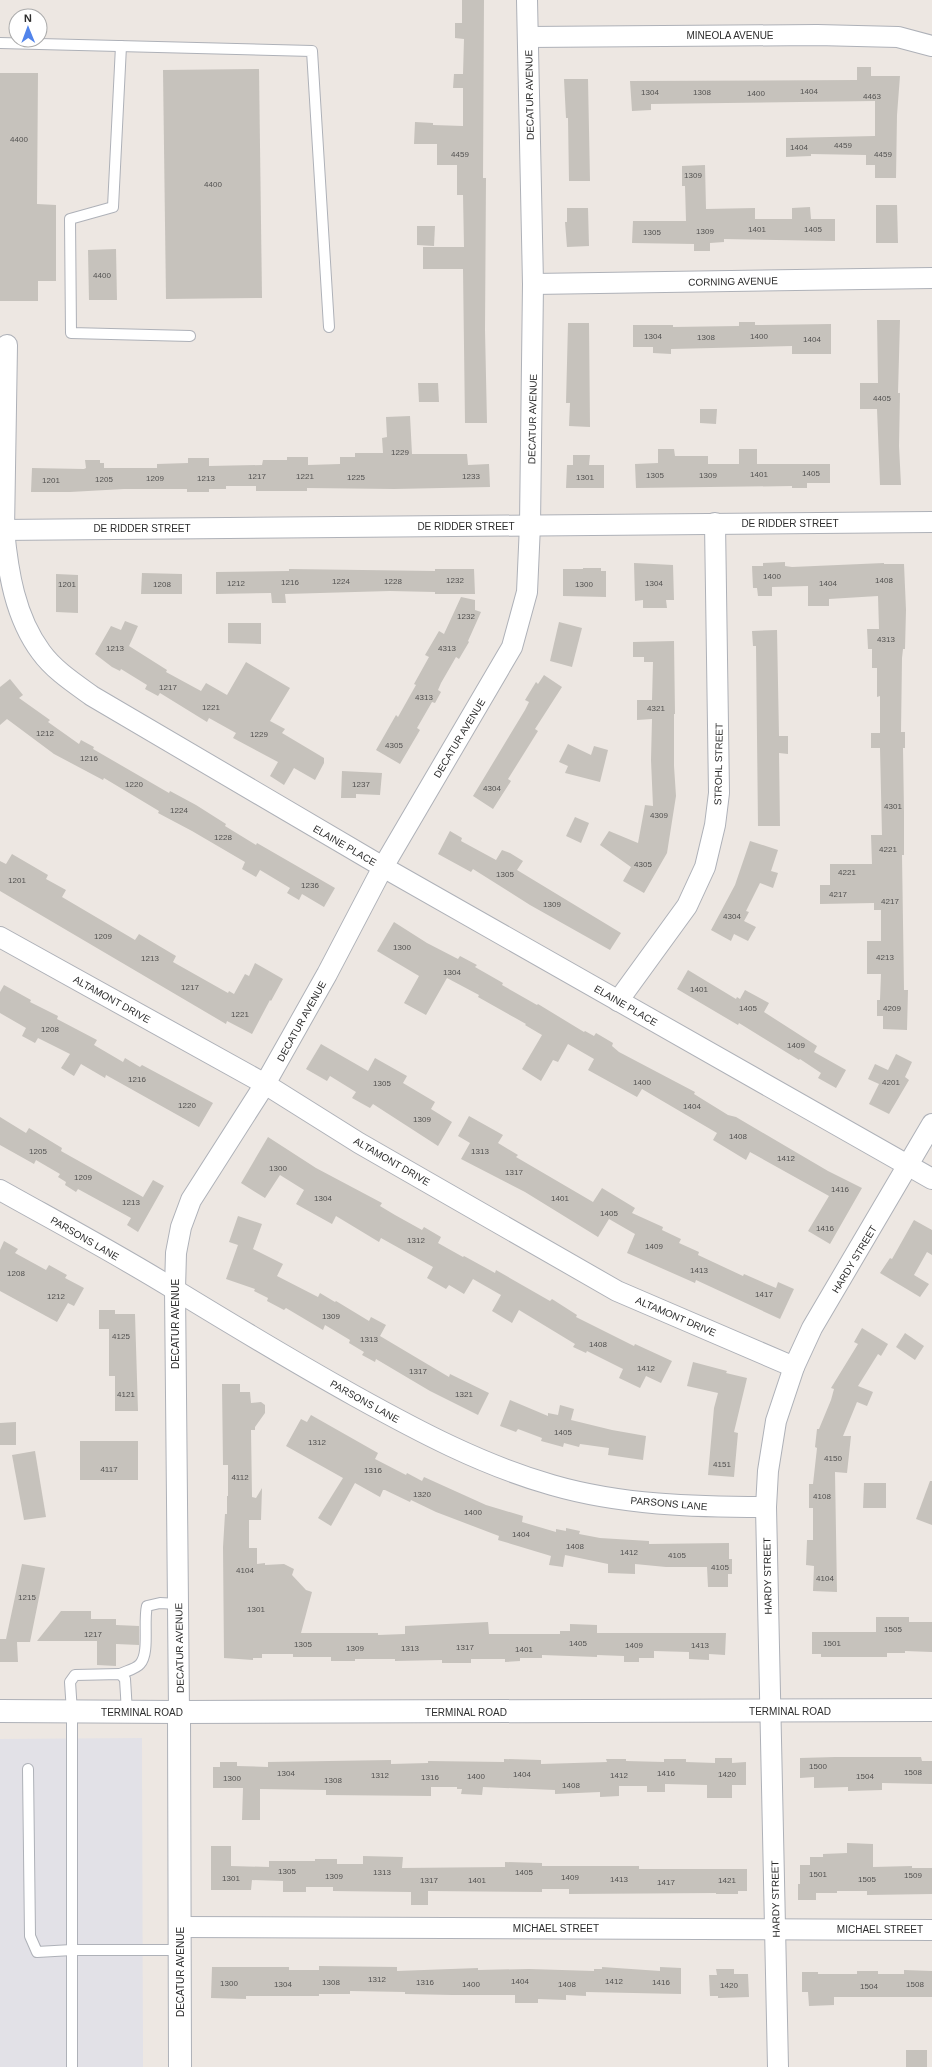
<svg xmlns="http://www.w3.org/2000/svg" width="932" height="2067" font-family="Helvetica,sans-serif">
<rect width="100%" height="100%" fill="#ede7e2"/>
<path fill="#e2e1e7" d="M142 1738 143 2067H0V1739Z"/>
<g fill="#c6c2bc">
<path d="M462 0H484L483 178H486L485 330 487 423H465L463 269H423V247H464L463 195H457V165H437V144H414L415 122 433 123V125L463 126V88H453L454 74H463L464 39 455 38V23H462Z"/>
<path d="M857 67H871V76H900L897 115 896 178H875V165H866V155L811 154V156L786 157V138L875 136V101L651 104V110L632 111 630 81 857 80Z"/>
<path d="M259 69 262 298 166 299 163 70Z"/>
<path d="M0 73H38L37 204 56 205V281H38V301H0Z"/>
<path d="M564 79H588L590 181H569L568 118H566Z"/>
<path d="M705 165 706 209 755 208V219H792V208L810 207 811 219H835V241L724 239V242L710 243V251H694V244L632 243 633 221H686L685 186H682V166Z"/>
<path d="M876 205H897L898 243H876Z"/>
<path d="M567 208H588L589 246 567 247 565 222H567Z"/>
<path d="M417 226H435L434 246 417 245Z"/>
<path d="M116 249 117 300H89L88 250Z"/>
<path d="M877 320H900L898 393H900L899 446 901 485H880L877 409H860V383H878Z"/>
<path d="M739 322H755V325L831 324V354H792V346L671 349V354L653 353V347H633V325H673V327L739 326Z"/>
<path d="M568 323H589L590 427 569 426 570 403H566Z"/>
<path d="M418 383H438L439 402H419Z"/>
<path d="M700 409H717L716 424 700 423Z"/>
<path d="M410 416 412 454H467L468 465 489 464 490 487 394 489 307 488V491H256V486H226V489H209V492H187V489H124L70 492H31L32 468 84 469 86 468 85 460H100V463H104V468H157V464L188 463V458H209V466L262 465 263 460H287V457H308V465L340 464V457H355V453H383L382 438 387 437 386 417Z"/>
<path d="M658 449H674L675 456H708V464H739V449H757V464H830V483H807V488H792V486L636 488 635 464 658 463Z"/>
<path d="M573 455H590L589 465H604V488H566L567 465H573Z"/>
<path d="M785 562V566L792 567 884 563V564H904L906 610 905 649H903L902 658 901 732H905V748H903L904 812V855H902L904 990H908L907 1030 883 1029V1016H877V1000H880L881 974H867V941H881V910H874V903L820 904V885H830V864H872L871 835H882L880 748H871V733H880V696L877 697V668H872V649H868L867 629H879L878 596 829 599V606H808V586L772 587V596H758L757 588H753L752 566H763V563Z"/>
<path d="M634 563 673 565 674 600H666L667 608H643V600L635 601Z"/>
<path d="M583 568H601V571H606V597L563 596V569H583Z"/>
<path d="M289 569 435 571V569H474L475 594H435V592L390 591 285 594 286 603H272L271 593 216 594V572L289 571Z"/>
<path d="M142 573 182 574V594H141Z"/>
<path d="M56 574 78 575V613L56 612Z"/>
<path d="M461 597 475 600V610L481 612 468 641 469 642 459 659 456 657 441 683 438 690 441 692 435 703 432 702 417 728 420 730 400 764 376 750 396 715 398 717 416 685 414 684 429 657 425 655 439 631 444 634Z"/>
<path d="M125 621 138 626 129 646 167 670 166 672 201 691 206 683 227 695 246 662 290 688 270 721 285 729 282 733 324 758V763L315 780 294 768 284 785 270 776 278 762 233 738 236 733 209 718 207 722 160 693 158 696 145 689 147 685 121 669 120 671 112 667 95 654 111 626 121 630Z"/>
<path d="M559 622 582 628 572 667 550 661Z"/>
<path d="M228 623H261V644L228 643Z"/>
<path d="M777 630 779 736H788V754L779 753 780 826H758L756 646H753L752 631Z"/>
<path d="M674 641 675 714H674V766L676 796 667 853 644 893 623 881 631 867 600 845 609 831 638 843 645 805 653 806 651 760 652 719 637 720V700H652L653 662H644V657H633V642Z"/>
<path d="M544 675 562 687 535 729 538 731 508 779 511 781 493 809 473 796 525 710 529 702 525 700 536 682 538 684Z"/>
<path d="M10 679 23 695 19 698 50 720 48 722 79 744 81 740 94 747 93 749 169 793 170 791 196 805 226 824 225 826 256 845 257 843 335 888 324 907 302 894 299 900 287 893 290 888 260 870 256 877 242 869 245 862 192 831 158 813 159 811 104 778 103 780 54 754 7 719 0 725V687Z"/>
<path d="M568 744 591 755 594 746 608 750 600 782 565 773 568 766 559 762Z"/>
<path d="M342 771 382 773 380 795 356 794V798H341Z"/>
<path d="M575 817 589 823 581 843 566 836Z"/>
<path d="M450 831 462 838 461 841 496 860 502 850 510 853 523 861 517 870 621 933 610 950 530 905 473 869 471 872 438 854Z"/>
<path d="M750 841 778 850 771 871 778 873 773 888 760 883 746 911 749 912 744 921 756 927 748 941 734 934 731 941 711 930 735 885Z"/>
<path d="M12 854 48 875 46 879 66 890 62 897 135 940 139 934 176 956 173 962 228 993 229 991 234 994 245 974 249 976 255 963 283 979 271 1001 270 1000 252 1034 227 1021 226 1024 0 891V861L6 864Z"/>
<path d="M394 922 427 943 458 959 460 956 477 965 475 967 503 983 502 985 537 1005 538 1004 584 1032 585 1031 594 1036 596 1033 613 1043 612 1046 619 1052 695 1092 694 1094 728 1115 736 1117 828 1171 862 1188 830 1244 808 1231 829 1196 750 1152 746 1160 713 1140 717 1133 642 1089 637 1097 588 1070 594 1059 568 1044 558 1062 553 1060 541 1081 522 1069 542 1035 525 1025 526 1024 478 997 479 995 447 978 426 1015 404 1003 419 976 377 951Z"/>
<path d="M688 970 736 999 737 997 740 999 745 990 769 1003 764 1012 817 1046 814 1052 846 1070 836 1088 818 1078 821 1073 800 1059 799 1060 739 1023 738 1025 677 989Z"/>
<path d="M4 985 31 1000 30 1002 58 1016 57 1019 97 1040 94 1045 123 1062 125 1058 140 1067 142 1065 213 1103 199 1127 106 1075 105 1078 81 1064 74 1076 61 1068 70 1054 38 1038 35 1043 22 1036 26 1028 0 1013V992Z"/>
<path d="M321 1044 368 1071 375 1058 407 1076 403 1083 435 1102 431 1109 452 1122 438 1146 373 1104 370 1108 352 1098 356 1092 330 1076 327 1081 306 1069Z"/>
<path d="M896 1054 912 1062 905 1077 909 1080 889 1114 869 1104 879 1084 868 1079 875 1064 888 1070Z"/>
<path d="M469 1116 503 1135 498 1143 518 1155 516 1157 593 1202 602 1188 635 1208 632 1213 663 1227 662 1230 681 1239 679 1243 699 1252 698 1255 743 1276 744 1274 776 1288 778 1282 794 1289 780 1319 696 1280 695 1283 627 1253 635 1234 609 1219 598 1237 525 1192 461 1159 470 1143 458 1136Z"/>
<path d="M0 1117 26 1133 29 1128 62 1148 61 1151 143 1197 153 1180 164 1186 138 1232 127 1225 131 1218 78 1189 76 1192 65 1185 66 1182 58 1177 60 1174 36 1160 34 1164 0 1145Z"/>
<path d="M268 1137 316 1168 382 1203 380 1206 395 1215 422 1230 424 1227 441 1237 438 1243 463 1257 464 1256 495 1273 496 1270 550 1301 552 1299 577 1315 576 1317 634 1346 635 1344 672 1361 661 1383 646 1376 640 1388 619 1378 623 1369 587 1351 586 1353 573 1347 575 1344 519 1310 512 1323 492 1311 501 1295 473 1279 464 1294 449 1285 446 1289 427 1278 433 1267 381 1238 379 1242 336 1216 332 1224 296 1204 304 1190 280 1175 265 1198 241 1183Z"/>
<path d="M238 1216 262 1224 253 1249 283 1264 277 1276 318 1297 320 1293 335 1302 336 1301 369 1321 371 1317 386 1325 380 1336 449 1377 450 1374 489 1393 478 1415 430 1391 376 1359 375 1362 362 1355 364 1352 349 1343 350 1340 325 1325 323 1330 286 1308 284 1310 267 1301 268 1298 254 1291 255 1289 226 1279 238 1245 229 1242Z"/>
<path d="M914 1220 932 1230V1255L927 1252 914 1275 929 1284 920 1297 880 1273 890 1258 892 1259Z"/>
<path d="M4 1241 18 1249 15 1253 46 1270 49 1265 67 1275 65 1278 84 1288 74 1306 68 1303 57 1322 0 1291V1250Z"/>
<path d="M99 1310H115V1314H135L138 1411H115V1376H109V1329H99Z"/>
<path d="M862 1328 888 1344 881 1356 878 1354 858 1386 873 1392 867 1406 857 1402 843 1436H851L847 1473 835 1472 837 1592 813 1591 814 1566 806 1565 807 1540H813V1508H809V1484H813L817 1448 815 1447 817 1429H819L831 1400 834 1389 831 1388 858 1344 854 1342Z"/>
<path d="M905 1333 924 1346 915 1360 896 1347Z"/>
<path d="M693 1362 727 1371 726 1373 747 1378 734 1432 738 1433 734 1477 708 1475 714 1408 718 1393 687 1386Z"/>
<path d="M222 1384H240V1392H250L251 1403 261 1402 265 1405V1413L255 1427V1430H251L252 1497 256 1498 262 1488 261 1520H249V1548H257V1564L265 1563V1565L284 1564 294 1569 292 1575 306 1590 312 1592 301 1633H378V1635L405 1634V1626L488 1622 489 1634H560V1631H570V1624L597 1625V1633H726L725 1655 709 1654V1660L689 1659V1652L654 1651V1658H639V1662H624V1656L597 1655V1657L542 1655V1658H520V1661L505 1662V1659H471V1663H442V1660L395 1661V1659H355V1661H331V1657H293V1654H262V1658H253V1660L224 1658 223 1547 225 1514H227V1496H228V1465H223Z"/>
<path d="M510 1400 548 1416V1413L558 1415 560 1405 574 1409 571 1420 612 1430 646 1436 643 1460 608 1455 609 1448 580 1444 579 1447 564 1443 563 1447 541 1441 542 1438 518 1429 516 1432 500 1426Z"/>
<path d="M311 1415 378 1453 375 1459 406 1475 407 1473 422 1481 424 1477 486 1505 523 1516 522 1522 556 1532V1529L566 1531V1528L580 1531 579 1534 600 1538 649 1541V1544L729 1543V1559H732V1574H728V1587H708L707 1567H666L635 1564V1574L608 1573V1564L565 1555 563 1567 549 1565 551 1556 498 1540 499 1536 436 1512 411 1500 410 1502 385 1490H383L380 1497 355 1483 331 1526 318 1518 343 1478 286 1446 301 1419 307 1422Z"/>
<path d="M16 1422V1445H0V1423Z"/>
<rect x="80" y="1441" width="58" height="39"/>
<path d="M35 1451 46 1517 24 1520 12 1455Z"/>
<path d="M930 1481H932V1525L916 1519Z"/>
<path d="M864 1483H886V1508H863Z"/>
<path d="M22 1564 45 1568 30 1642H17L18 1662H0V1639H6Z"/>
<path d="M61 1611H91V1619H116V1625L139 1626V1645L116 1644V1666L97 1665V1641H37Z"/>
<path d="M876 1617H909V1622H932V1652L905 1651V1653H887V1657H821V1654H812V1632H876Z"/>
<path d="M835 1757H921L922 1761H932V1784L882 1783V1790L848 1791V1787L814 1788V1777L800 1778V1758Z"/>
<path d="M715 1758H732V1763L746 1762V1785H732V1798H707V1785L665 1784V1792H647V1786H619V1796L600 1797V1792L555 1794V1790L483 1787 482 1795 461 1794 462 1789H457V1787H431V1796L326 1795V1790L260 1789V1820H242L243 1788H213V1767H220V1762H237V1766L268 1767V1762L391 1760V1764L428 1763V1761L504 1762V1759L541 1760V1764L607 1762 606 1759H626V1761L664 1762V1759H686V1762L715 1763Z"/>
<path d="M847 1843 873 1844V1867L912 1866V1868H932V1894L867 1895V1891H837V1893H816V1900H798V1884H800V1865H810V1857H823V1854L847 1853Z"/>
<path d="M211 1846H231V1866L269 1867V1861H315V1859H337V1864H363V1856L403 1857 402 1868 505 1867V1862L542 1863V1866H639V1869H747V1891H738V1894H716V1893L569 1894V1889H542V1892L428 1891V1905H411V1892L333 1891V1887H306V1892H283V1881L252 1880 251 1890H211Z"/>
<path d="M319 1966 397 1967V1971L478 1968V1970L529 1969 594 1971V1969H602V1967L660 1971V1967L681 1968V1994L586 1992V1996L566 1995V2000L538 1999V2003H515V1995H452L405 1994V1992L350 1991V1994H319V1996H246V1999L211 1998 212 1967H289V1970H319Z"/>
<path d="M716 1969H734V1974H748L749 1997 718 1998V1996H710L709 1975H717Z"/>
<path d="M904 1970 932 1971V1997H834V2005L809 2006 808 1992H802V1972H818V1974H857V1971H878V1974H904Z"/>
<rect x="906" y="2050" width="21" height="17"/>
</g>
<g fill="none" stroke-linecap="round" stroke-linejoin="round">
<defs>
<g id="service">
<path d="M0 43 312 51 329 327"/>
<path d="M121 46 113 207 70 219 71 333 190 336"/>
<path d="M120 1674C126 1671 136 1669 140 1664 150 1653 143 1622 147 1606L160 1603 178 1604"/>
<path d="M28 1769 30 1936 37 1952 72 1950H180"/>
<path d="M72 2067V1712L70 1682 75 1675 120 1674 125 1679 127 1712"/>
</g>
<g id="minor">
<path d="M528 37 817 35 898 37 932 46"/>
<path d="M533 284 932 278"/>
<path d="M7 345 4 530C8 572 15 617 41 652 54 670 74 683 92 696L383 867 932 1179"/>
<path d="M0 530 932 522"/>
<path d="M0 937 265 1084 359 1143 617 1291 794 1367"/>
<path d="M618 1001 687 906 705 867 715 825 719 793 715 523"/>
<path d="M0 1190C59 1223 119 1255 177 1291 236 1327 294 1362 355 1396 418 1431 482 1465 552 1485 621 1505 694 1507 766 1507"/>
<path d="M179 1712 175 1289 176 1253 181 1227 191 1200 265 1084 327 974 383 867 512 647 527 592 530 525 533 284 527 0"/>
<path d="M180 1927 932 1930"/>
<path d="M778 2067 766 1507 768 1471 776 1421 794 1367 812 1328 932 1124"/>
</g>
<g id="secondary">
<path d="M0 1711 179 1712 932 1710"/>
<path d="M179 1712 180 2067"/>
</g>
</defs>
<use href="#service" stroke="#aeb1b8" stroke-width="12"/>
<use href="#minor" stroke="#aeb1b8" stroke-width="22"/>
<use href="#secondary" stroke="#aeb1b8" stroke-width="24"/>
<use href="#service" stroke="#fff" stroke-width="10"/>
<use href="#minor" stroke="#fff" stroke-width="20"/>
<use href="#secondary" stroke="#fff" stroke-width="22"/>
</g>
<g text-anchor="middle" stroke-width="3" stroke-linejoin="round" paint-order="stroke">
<g font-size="8" fill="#535251">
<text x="809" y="94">1404</text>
<text x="650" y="95">1304</text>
<text x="702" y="95">1308</text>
<text x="756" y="96">1400</text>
<text x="872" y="99">4463</text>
<text x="19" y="142">4400</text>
<text x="843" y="148">4459</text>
<text x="799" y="150">1404</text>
<text x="460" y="157">4459</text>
<text x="883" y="157">4459</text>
<text x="693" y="178">1309</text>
<text x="213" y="187">4400</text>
<text x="757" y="232">1401</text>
<text x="813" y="232">1405</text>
<text x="705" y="234">1309</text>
<text x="652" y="235">1305</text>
<text x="102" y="278">4400</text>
<text x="653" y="339">1304</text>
<text x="759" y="339">1400</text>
<text x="706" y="340">1308</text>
<text x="812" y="342">1404</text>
<text x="882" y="401">4405</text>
<text x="400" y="455">1229</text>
<text x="811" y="476">1405</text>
<text x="759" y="477">1401</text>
<text x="655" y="478">1305</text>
<text x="708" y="478">1309</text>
<text x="257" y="479">1217</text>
<text x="305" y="479">1221</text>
<text x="471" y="479">1233</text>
<text x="356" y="480">1225</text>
<text x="585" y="480">1301</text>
<text x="155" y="481">1209</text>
<text x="206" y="481">1213</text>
<text x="104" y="482">1205</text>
<text x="51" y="483">1201</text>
<text x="772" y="579">1400</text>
<text x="455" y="583">1232</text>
<text x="884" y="583">1408</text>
<text x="341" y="584">1224</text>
<text x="393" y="584">1228</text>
<text x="290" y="585">1216</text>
<text x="236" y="586">1212</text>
<text x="654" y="586">1304</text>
<text x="828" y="586">1404</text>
<text x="67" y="587">1201</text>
<text x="162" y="587">1208</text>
<text x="584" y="587">1300</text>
<text x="466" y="619">1232</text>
<text x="886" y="642">4313</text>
<text x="115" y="651">1213</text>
<text x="447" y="651">4313</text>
<text x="168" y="690">1217</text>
<text x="424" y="700">4313</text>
<text x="211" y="710">1221</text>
<text x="656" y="711">4321</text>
<text x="45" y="736">1212</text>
<text x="259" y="737">1229</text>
<text x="394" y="748">4305</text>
<text x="89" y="761">1216</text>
<text x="134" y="787">1220</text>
<text x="361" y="787">1237</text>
<text x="492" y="791">4304</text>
<text x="893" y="809">4301</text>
<text x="179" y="813">1224</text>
<text x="659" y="818">4309</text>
<text x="223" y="840">1228</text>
<text x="888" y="852">4221</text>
<text x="643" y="867">4305</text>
<text x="847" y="875">4221</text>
<text x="505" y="877">1305</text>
<text x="17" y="883">1201</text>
<text x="310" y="888">1236</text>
<text x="838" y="897">4217</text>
<text x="890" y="904">4217</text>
<text x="552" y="907">1309</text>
<text x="732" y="919">4304</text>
<text x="103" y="939">1209</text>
<text x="402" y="950">1300</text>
<text x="885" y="960">4213</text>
<text x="150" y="961">1213</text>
<text x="452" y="975">1304</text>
<text x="190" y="990">1217</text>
<text x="699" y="992">1401</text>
<text x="748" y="1011">1405</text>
<text x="892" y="1011">4209</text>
<text x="240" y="1017">1221</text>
<text x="50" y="1032">1208</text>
<text x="796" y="1048">1409</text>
<text x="137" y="1082">1216</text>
<text x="642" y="1085">1400</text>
<text x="891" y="1085">4201</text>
<text x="382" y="1086">1305</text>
<text x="187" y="1108">1220</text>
<text x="692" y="1109">1404</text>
<text x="422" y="1122">1309</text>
<text x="738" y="1139">1408</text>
<text x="38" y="1154">1205</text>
<text x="480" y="1154">1313</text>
<text x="786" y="1161">1412</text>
<text x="278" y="1171">1300</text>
<text x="514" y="1175">1317</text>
<text x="83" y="1180">1209</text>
<text x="840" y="1192">1416</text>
<text x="323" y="1201">1304</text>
<text x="560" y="1201">1401</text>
<text x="131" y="1205">1213</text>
<text x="609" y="1216">1405</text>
<text x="825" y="1231">1416</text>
<text x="416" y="1243">1312</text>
<text x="654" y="1249">1409</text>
<text x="699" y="1273">1413</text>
<text x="16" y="1276">1208</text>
<text x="764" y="1297">1417</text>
<text x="56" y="1299">1212</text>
<text x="331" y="1319">1309</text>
<text x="121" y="1339">4125</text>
<text x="369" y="1342">1313</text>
<text x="598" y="1347">1408</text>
<text x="646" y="1371">1412</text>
<text x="418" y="1374">1317</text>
<text x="126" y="1397">4121</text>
<text x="464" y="1397">1321</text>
<text x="563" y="1435">1405</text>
<text x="317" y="1445">1312</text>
<text x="833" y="1461">4150</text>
<text x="722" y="1467">4151</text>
<text x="109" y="1472">4117</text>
<text x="373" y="1473">1316</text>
<text x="240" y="1480">4112</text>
<text x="422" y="1497">1320</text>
<text x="822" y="1499">4108</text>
<text x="473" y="1515">1400</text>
<text x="521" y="1537">1404</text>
<text x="575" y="1549">1408</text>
<text x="629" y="1555">1412</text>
<text x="677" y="1558">4105</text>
<text x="720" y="1570">4105</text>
<text x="245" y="1573">4104</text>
<text x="825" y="1581">4104</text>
<text x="27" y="1600">1215</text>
<text x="256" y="1612">1301</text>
<text x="893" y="1632">1505</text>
<text x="93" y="1637">1217</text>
<text x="578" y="1646">1405</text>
<text x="832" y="1646">1501</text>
<text x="303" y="1647">1305</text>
<text x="634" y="1648">1409</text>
<text x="700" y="1648">1413</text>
<text x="465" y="1650">1317</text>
<text x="355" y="1651">1309</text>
<text x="410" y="1651">1313</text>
<text x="524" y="1652">1401</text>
<text x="818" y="1769">1500</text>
<text x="913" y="1775">1508</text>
<text x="286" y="1776">1304</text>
<text x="666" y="1776">1416</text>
<text x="522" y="1777">1404</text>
<text x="727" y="1777">1420</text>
<text x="380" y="1778">1312</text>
<text x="619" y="1778">1412</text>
<text x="476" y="1779">1400</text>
<text x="865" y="1779">1504</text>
<text x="430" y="1780">1316</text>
<text x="232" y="1781">1300</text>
<text x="333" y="1783">1308</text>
<text x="571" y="1788">1408</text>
<text x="287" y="1874">1305</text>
<text x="382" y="1875">1313</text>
<text x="524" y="1875">1405</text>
<text x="818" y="1877">1501</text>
<text x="913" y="1878">1509</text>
<text x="334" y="1879">1309</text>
<text x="570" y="1880">1409</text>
<text x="231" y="1881">1301</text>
<text x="619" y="1882">1413</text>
<text x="867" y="1882">1505</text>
<text x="429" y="1883">1317</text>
<text x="477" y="1883">1401</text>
<text x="727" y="1883">1421</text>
<text x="666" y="1885">1417</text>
<text x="377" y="1982">1312</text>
<text x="520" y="1984">1404</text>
<text x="614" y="1984">1412</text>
<text x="331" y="1985">1308</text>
<text x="425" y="1985">1316</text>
<text x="661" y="1985">1416</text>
<text x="229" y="1986">1300</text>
<text x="283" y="1987">1304</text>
<text x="471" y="1987">1400</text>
<text x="567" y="1987">1408</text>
<text x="915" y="1987">1508</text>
<text x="729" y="1988">1420</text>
<text x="869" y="1989">1504</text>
</g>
<g font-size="10" fill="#2d2d2d" stroke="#fff">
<text x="730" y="39">MINEOLA AVENUE</text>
<text transform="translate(529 95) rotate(-91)" y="4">DECATUR AVENUE</text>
<text transform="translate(733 281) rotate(-1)" y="4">CORNING AVENUE</text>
<text transform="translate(532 419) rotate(-89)" y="4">DECATUR AVENUE</text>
<text x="790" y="527">DE RIDDER STREET</text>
<text x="466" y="530">DE RIDDER STREET</text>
<text x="142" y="532">DE RIDDER STREET</text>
<text transform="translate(459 738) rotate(-59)" y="4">DECATUR AVENUE</text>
<text transform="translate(718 764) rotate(-89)" y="4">STROHL STREET</text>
<text transform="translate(345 845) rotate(30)" y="4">ELAINE PLACE</text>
<text transform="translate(112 999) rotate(29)" y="4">ALTAMONT DRIVE</text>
<text transform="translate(626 1005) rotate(30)" y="4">ELAINE PLACE</text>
<text transform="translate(301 1021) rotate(-61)" y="4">DECATUR AVENUE</text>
<text transform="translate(392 1161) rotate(30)" y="4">ALTAMONT DRIVE</text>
<text transform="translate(85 1238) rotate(30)" y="4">PARSONS LANE</text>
<text transform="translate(854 1259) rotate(-59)" y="4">HARDY STREET</text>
<text transform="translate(676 1316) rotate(23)" y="4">ALTAMONT DRIVE</text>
<text transform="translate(175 1324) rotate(-90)" y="4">DECATUR AVENUE</text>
<text transform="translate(365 1401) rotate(29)" y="4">PARSONS LANE</text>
<text transform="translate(669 1503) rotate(5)" y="4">PARSONS LANE</text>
<text transform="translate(767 1576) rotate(-91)" y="4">HARDY STREET</text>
<text transform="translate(179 1648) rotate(-91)" y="4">DECATUR AVENUE</text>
<text x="790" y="1715">TERMINAL ROAD</text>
<text x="142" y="1716">TERMINAL ROAD</text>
<text x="466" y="1716">TERMINAL ROAD</text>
<text transform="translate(775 1899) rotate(-91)" y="4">HARDY STREET</text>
<text x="556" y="1932">MICHAEL STREET</text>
<text x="880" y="1933">MICHAEL STREET</text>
<text transform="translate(180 1972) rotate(-90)" y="4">DECATUR AVENUE</text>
</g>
</g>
<g transform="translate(28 28) rotate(359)"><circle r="19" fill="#ffffff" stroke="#ababab"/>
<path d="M0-3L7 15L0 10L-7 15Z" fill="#5184eb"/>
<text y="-6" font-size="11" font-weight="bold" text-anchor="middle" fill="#2d2d2d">N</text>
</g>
</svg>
